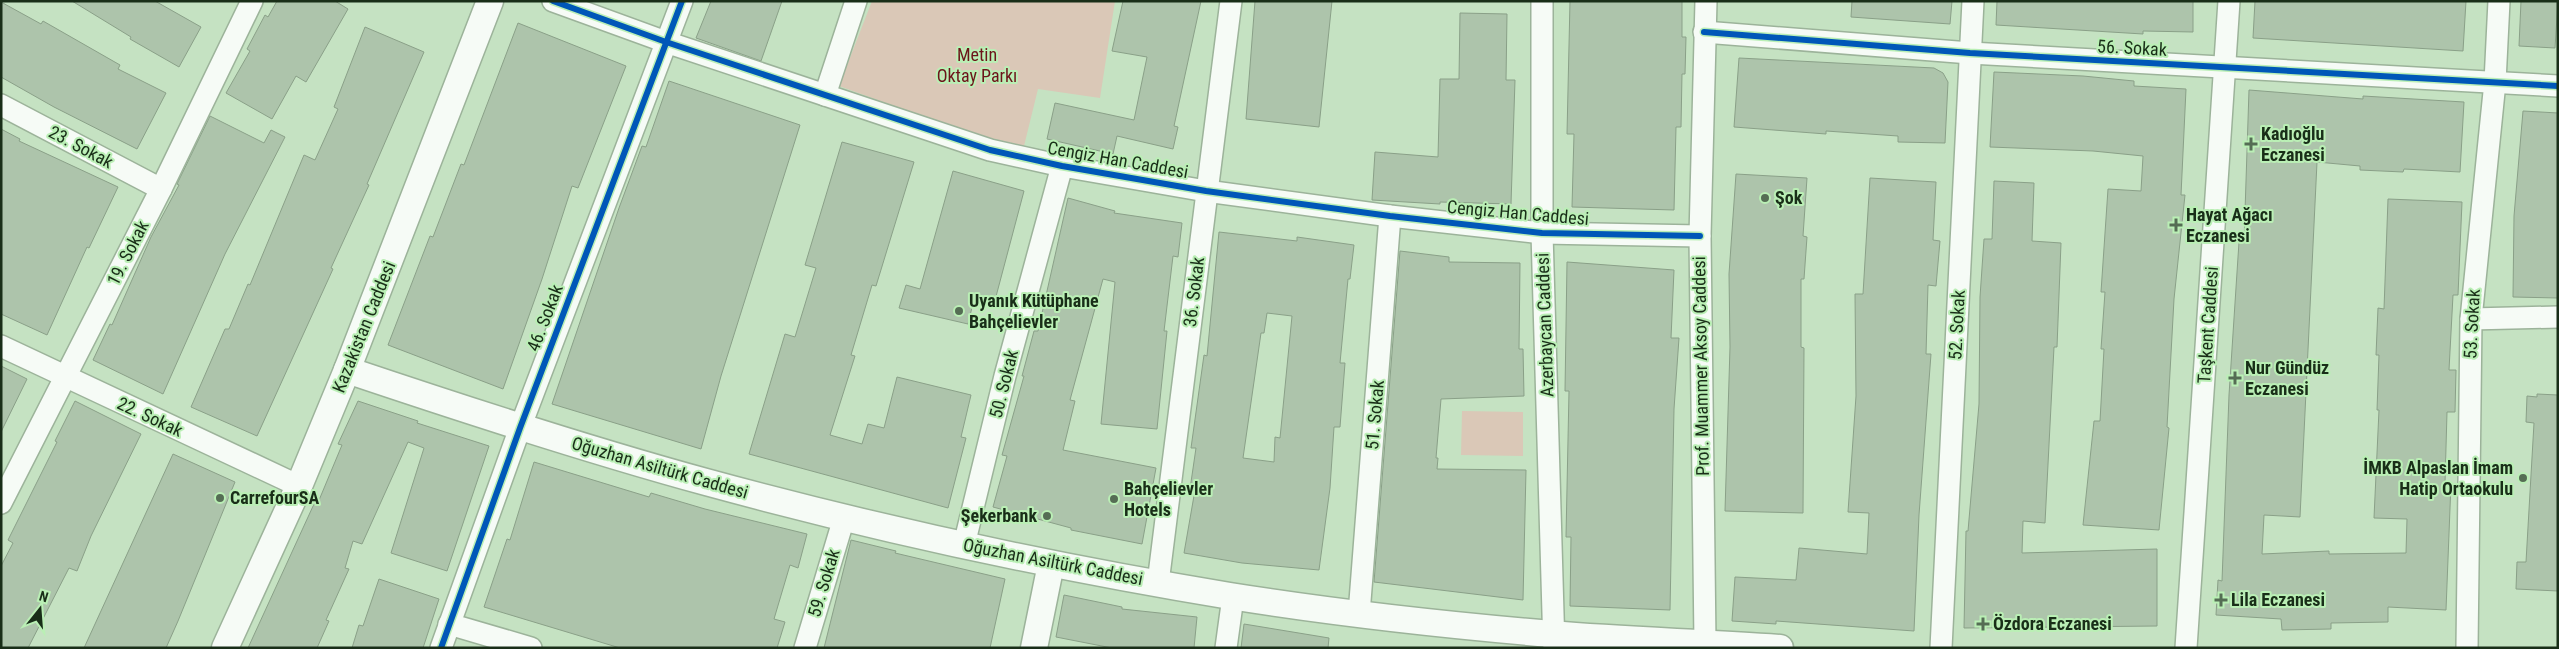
<svg xmlns="http://www.w3.org/2000/svg" width="2559" height="649" font-family="'Roboto Condensed',sans-serif">
<rect width="100%" height="100%" fill="#c5e2c2"/>
<g fill="#dac8b7">
<path d="M872 1H1115L1100 98 1038 89 1024 146 969 133 839 86Z"/>
<path d="M1462 411 1523 412V456L1461 455Z"/>
</g>
<g fill="#adc4ab" stroke="#8aa088" fill-rule="evenodd">
<path d="M72 1H155L201 27 179 67 130 39 131 37Z"/>
<path d="M277 1H335L348 9 306 82 296 76 272 119 226 93 250 51 247 49 265 15 268 17Z"/>
<path d="M711 1H782L761 61 696 38Z"/>
<path d="M1123 1H1201L1174 126 1178 127 1173 149 1117 136 1113 154 1047 139 1055 103 1134 120 1147 57 1112 51Z"/>
<path d="M1255 1H1332L1319 127 1246 119Z"/>
<path d="M1570 1H1682V37H1686L1685 74H1682L1681 127H1676L1674 210 1572 207 1574 134H1567Z"/>
<path d="M1852 1H1952L1950 24 1851 17Z"/>
<path d="M1997 1H2193V32L2143 31V34L1996 25Z"/>
<path d="M2255 1H2466L2463 51 2253 38Z"/>
<path d="M2521 1H2558L2555 48 2519 46Z"/>
<path d="M1 2 41 24 43 21 120 65 118 69 166 93 137 149 54 107 1 77Z"/>
<path d="M1460 13 1507 14 1506 80H1515L1511 204 1440 202V204L1372 200 1375 152 1438 157 1440 79H1459Z"/>
<path d="M518 23 626 66 578 188 572 186 542 279 503 389 388 345 430 236 433 237 461 164 464 165Z"/>
<path d="M365 27 424 52 367 184 369 185 331 268 333 269 257 436 191 407 225 329H229L248 284 250 285 304 155 315 160 338 109 334 107Z"/>
<path d="M1739 58 1934 68 1943 73 1948 82 1945 143 1898 142V136L1826 131V134L1734 127Z"/>
<path d="M1994 72 2083 76 2134 81V86L2186 89 2181 195H2185L2174 299 2167 427 2169 428 2159 530 2083 525 2094 421H2100L2104 349H2101L2105 292H2101L2108 189 2141 191 2143 156 2093 151 1990 147Z"/>
<path d="M669 81 800 125 721 376 701 449 552 404 619 208 642 146 646 147Z"/>
<path d="M2249 90 2363 99V96L2464 102 2460 172 2404 169 2403 172 2360 170V166L2317 162 2300 517 2264 515 2262 554 2329 551V554L2406 553 2407 519 2374 518 2379 410H2377L2379 355H2376L2378 308 2384 309 2388 199 2462 202 2458 295H2453L2449 370H2456L2455 412H2447L2445 483H2451L2446 610 2388 607V622L2331 623V629L2282 630 2281 619 2216 615 2218 580 2222 581 2229 395 2239 242H2244Z"/>
<path d="M2523 111 2558 113V298L2513 297 2514 216Z"/>
<path d="M210 116 264 143 271 130 285 137 225 254 163 394 93 360 110 324 112 325 151 237 179 185 177 184Z"/>
<path d="M1 129 20 139 19 141 118 187 89 248 87 247 47 335 1 314Z"/>
<path d="M842 142 914 162 876 286 872 285 851 355 855 356 830 435 862 444 868 424 884 428 897 377 971 395 961 437 966 438 948 508 749 454 785 334 795 337 816 268 805 265Z"/>
<path d="M953 171 1024 191 994 304 974 299 968 324 899 308 906 285 920 289Z"/>
<path d="M1736 174 1807 178 1803 236 1807 237 1804 279H1801V347L1804 348 1803 513 1725 511 1730 347 1729 274Z"/>
<path d="M1870 178 1936 182 1933 240 1940 241 1936 286 1928 285 1926 354H1931L1919 515 1914 631 1776 621V624L1732 621 1735 577 1796 580 1799 548 1867 554 1869 513 1848 512 1856 396 1855 294H1863Z"/>
<path d="M1994 181 2034 183 2032 241 2061 243 2057 347H2054L2045 523 2023 521 2022 553 2157 549V626L1964 628 1966 531H1968L1979 404 1980 297 1984 239H1992Z"/>
<path d="M1068 198 1115 211 1114 213 1182 223 1178 257 1173 256 1164 331H1167L1157 429 1101 424 1115 282 1103 279 1070 400 1075 401 1063 450 1156 468 1142 544 1071 530V528L993 507 1007 456 1002 455 1024 376H1022L1034 331H1038Z"/>
<path d="M1219 232 1297 241V237L1354 245 1350 279H1348L1340 363H1345L1340 427H1334L1330 488 1319 570 1242 563 1184 553 1195 490 1190 489 1196 448H1191L1204 355 1207 356ZM1267 313 1292 316 1280 438 1275 437 1274 462 1243 458 1261 333H1264Z"/>
<path d="M1400 251 1449 257V262L1520 263 1519 349H1523L1524 396 1441 399 1436 458H1438L1437 469 1526 470 1523 600 1374 582Z"/>
<path d="M1567 262 1674 270 1671 338H1679L1674 409 1670 610 1570 606 1571 537H1566L1569 391H1565Z"/>
<path d="M1 366 27 379 1 432Z"/>
<path d="M2537 394 2558 395V591L2516 589 2517 562H2526L2534 423 2526 422 2527 396 2537 397Z"/>
<path d="M75 401 141 434 91 536 77 571 69 568 28 648H1V566L13 543 8 540 57 442 55 441Z"/>
<path d="M358 401 418 421 417 423 489 446 447 571 391 553 424 448 408 442 362 544 353 541 345 568 349 569 326 620 329 621 317 648H248L314 504 317 505 342 445 338 444Z"/>
<path d="M173 454 235 482 178 621 166 648H84Z"/>
<path d="M534 462 649 497 651 493 705 509 807 534 798 568 790 565 774 619 785 622 777 648H620L484 607 507 539 510 540Z"/>
<path d="M851 540 896 551 895 553 1005 579 990 648H824Z"/>
<path d="M379 579 439 599 423 648H352L359 625 363 626Z"/>
<path d="M1064 595 1122 607V609L1197 617 1194 648H1112L1056 637Z"/>
<path d="M1244 624 1329 638 1328 648H1241Z"/>
</g>
<g fill="none" stroke-linecap="round" stroke-linejoin="round">
<defs>
<g id="minor">
<path d="M553 1 666 42 990 150 1062 166 1206 191 1390 216 1542 233 1700 236"/>
<path d="M1542 1V233L1554 648"/>
<path d="M1704 32 1970 53 2558 86"/>
<path d="M825 95 856 1"/>
<path d="M1 105 161 189"/>
<path d="M2471 319 2558 317"/>
<path d="M1 346 299 486"/>
<path d="M1 503 161 189 252 1"/>
<path d="M964 545 1005 376 1062 166"/>
<path d="M1158 583 1231 1"/>
<path d="M1359 614 1390 216"/>
<path d="M449 624 531 648"/>
<path d="M1705 642 1700 236 1706 1"/>
<path d="M441 648 520 428 682 1"/>
<path d="M805 648 844 518"/>
<path d="M1226 648 1233 597"/>
<path d="M1941 648 1973 1"/>
<path d="M2186 648 2229 1"/>
<path d="M2467 648 2471 319 2495 82 2499 1"/>
</g>
<g id="major">
<path d="M347 370C466 410 585 449 706 482 878 529 1054 567 1230 596 1337 613 1445 625 1552 634 1628 641 1704 642 1780 648"/>
<path d="M225 648 299 486 347 370 490 1"/>
<path d="M1034 648 1051 564"/>
</g>
</defs>
<use href="#minor" stroke="#9cb39a" stroke-width="24"/>
<use href="#major" stroke="#9cb39a" stroke-width="29"/>
<use href="#minor" stroke="#f6fbf6" stroke-width="21"/>
<use href="#major" stroke="#f6fbf6" stroke-width="26"/>
<defs>
<g id="cycleway">
<path d="M553 1 666 42 990 150 1062 166 1206 191 1390 216 1542 233 1700 236"/>
<path d="M1704 32 1970 53 2558 86"/>
<path d="M441 648 520 428 682 1"/>
</g>
</defs>
<use href="#cycleway" stroke="#baefb5" stroke-width="9"/>
<use href="#cycleway" stroke="#0057b8" stroke-width="6"/>
</g>
<g fill="#556d54" stroke="#baefb5" stroke-width="2">
<path d="M2248.5 136.5h5v5h5v5h-5v5h-5v-5h-5v-5h5z"/>
<circle cx="1765" cy="198" r="5"/>
<path d="M2173.5 217.5h5v5h5v5h-5v5h-5v-5h-5v-5h5z"/>
<circle cx="959" cy="311" r="5"/>
<path d="M2232.5 370.5h5v5h5v5h-5v5h-5v-5h-5v-5h5z"/>
<circle cx="2523" cy="478" r="5"/>
<circle cx="220" cy="498" r="5"/>
<circle cx="1114" cy="499" r="5"/>
<circle cx="1047" cy="516" r="5"/>
<path d="M2218.5 592.5h5v5h5v5h-5v5h-5v-5h-5v-5h5z"/>
<path d="M1980.5 616.5h5v5h5v5h-5v5h-5v-5h-5v-5h5z"/>
</g>
<g text-anchor="middle" stroke-width="4" stroke-linejoin="round" paint-order="stroke">
<g font-size="18" fill="#192e18" stroke="#baefb5">
<text transform="translate(2132 48) rotate(3)" y="6">56. Sokak</text>
<text transform="translate(81 147) rotate(28)" y="6">23. Sokak</text>
<text transform="translate(1118 160) rotate(10)" y="6">Cengiz Han Caddesi</text>
<text transform="translate(1518 213) rotate(5)" y="6">Cengiz Han Caddesi</text>
<text transform="translate(128 253) rotate(-63)" y="6">19. Sokak</text>
<text transform="translate(1194 292) rotate(-83)" y="6">36. Sokak</text>
<text transform="translate(545 318) rotate(-69)" y="6">46. Sokak</text>
<text transform="translate(2472 324) rotate(-87)" y="6">53. Sokak</text>
<text transform="translate(1545 325) rotate(-92)" y="6">Azerbaycan Caddesi</text>
<text transform="translate(1957 325) rotate(-87)" y="6">52. Sokak</text>
<text transform="translate(2208 325) rotate(-86)" y="6">Taşkent Caddesi</text>
<text transform="translate(364 327) rotate(-68)" y="6">Kazakistan Caddesi</text>
<text transform="translate(1701 366) rotate(-91)" y="6">Prof. Muammer Aksoy Caddesi</text>
<text transform="translate(1004 384) rotate(-76)" y="6">50. Sokak</text>
<text transform="translate(1375 415) rotate(-85)" y="6">51. Sokak</text>
<text transform="translate(150 417) rotate(25)" y="6">22. Sokak</text>
<text transform="translate(660 468) rotate(16)" y="6">Oğuzhan Asiltürk Caddesi</text>
<text transform="translate(1053 562) rotate(11)" y="6">Oğuzhan Asiltürk Caddesi</text>
<text transform="translate(824 583) rotate(-73)" y="6">59. Sokak</text>
</g>
<g font-size="18" fill="#6c141a" stroke="#baefb5">
<text x="977" y="61">Metin<tspan x="977" dy="21">Oktay Parkı</tspan></text>
</g>
<g font-size="18" font-weight="bold" fill="#192e18" stroke="#baefb5" text-anchor="start">
<text x="2261" y="140">Kadıoğlu<tspan x="2261" dy="21">Eczanesi</tspan></text>
<text x="1775" y="204">Şok</text>
<text x="2186" y="221">Hayat Ağacı<tspan x="2186" dy="21">Eczanesi</tspan></text>
<text x="969" y="307">Uyanık Kütüphane<tspan x="969" dy="21">Bahçelievler</tspan></text>
<text x="2245" y="374">Nur Gündüz<tspan x="2245" dy="21">Eczanesi</tspan></text>
<text x="2513" y="474" text-anchor="end">İMKB Alpaslan İmam<tspan x="2513" dy="21">Hatip Ortaokulu</tspan></text>
<text x="1124" y="495">Bahçelievler<tspan x="1124" dy="21">Hotels</tspan></text>
<text x="230" y="504">CarrefourSA</text>
<text x="1037" y="522" text-anchor="end">Şekerbank</text>
<text x="2231" y="606">Lila Eczanesi</text>
<text x="1993" y="630">Özdora Eczanesi</text>
</g>
</g>
<rect width="2559" height="649" fill="none" stroke="#192e18" stroke-width="5"/>
<g transform="translate(40 609) rotate(17)" stroke="#baefb5" stroke-width="4" paint-order="stroke">
<path d="M0-4L9 19L0 12L-9 19Z" fill="#192e18"/>
<text y="-8" font-size="14" font-weight="bold" text-anchor="middle" fill="#192e18">N</text>
</g>
</svg>
